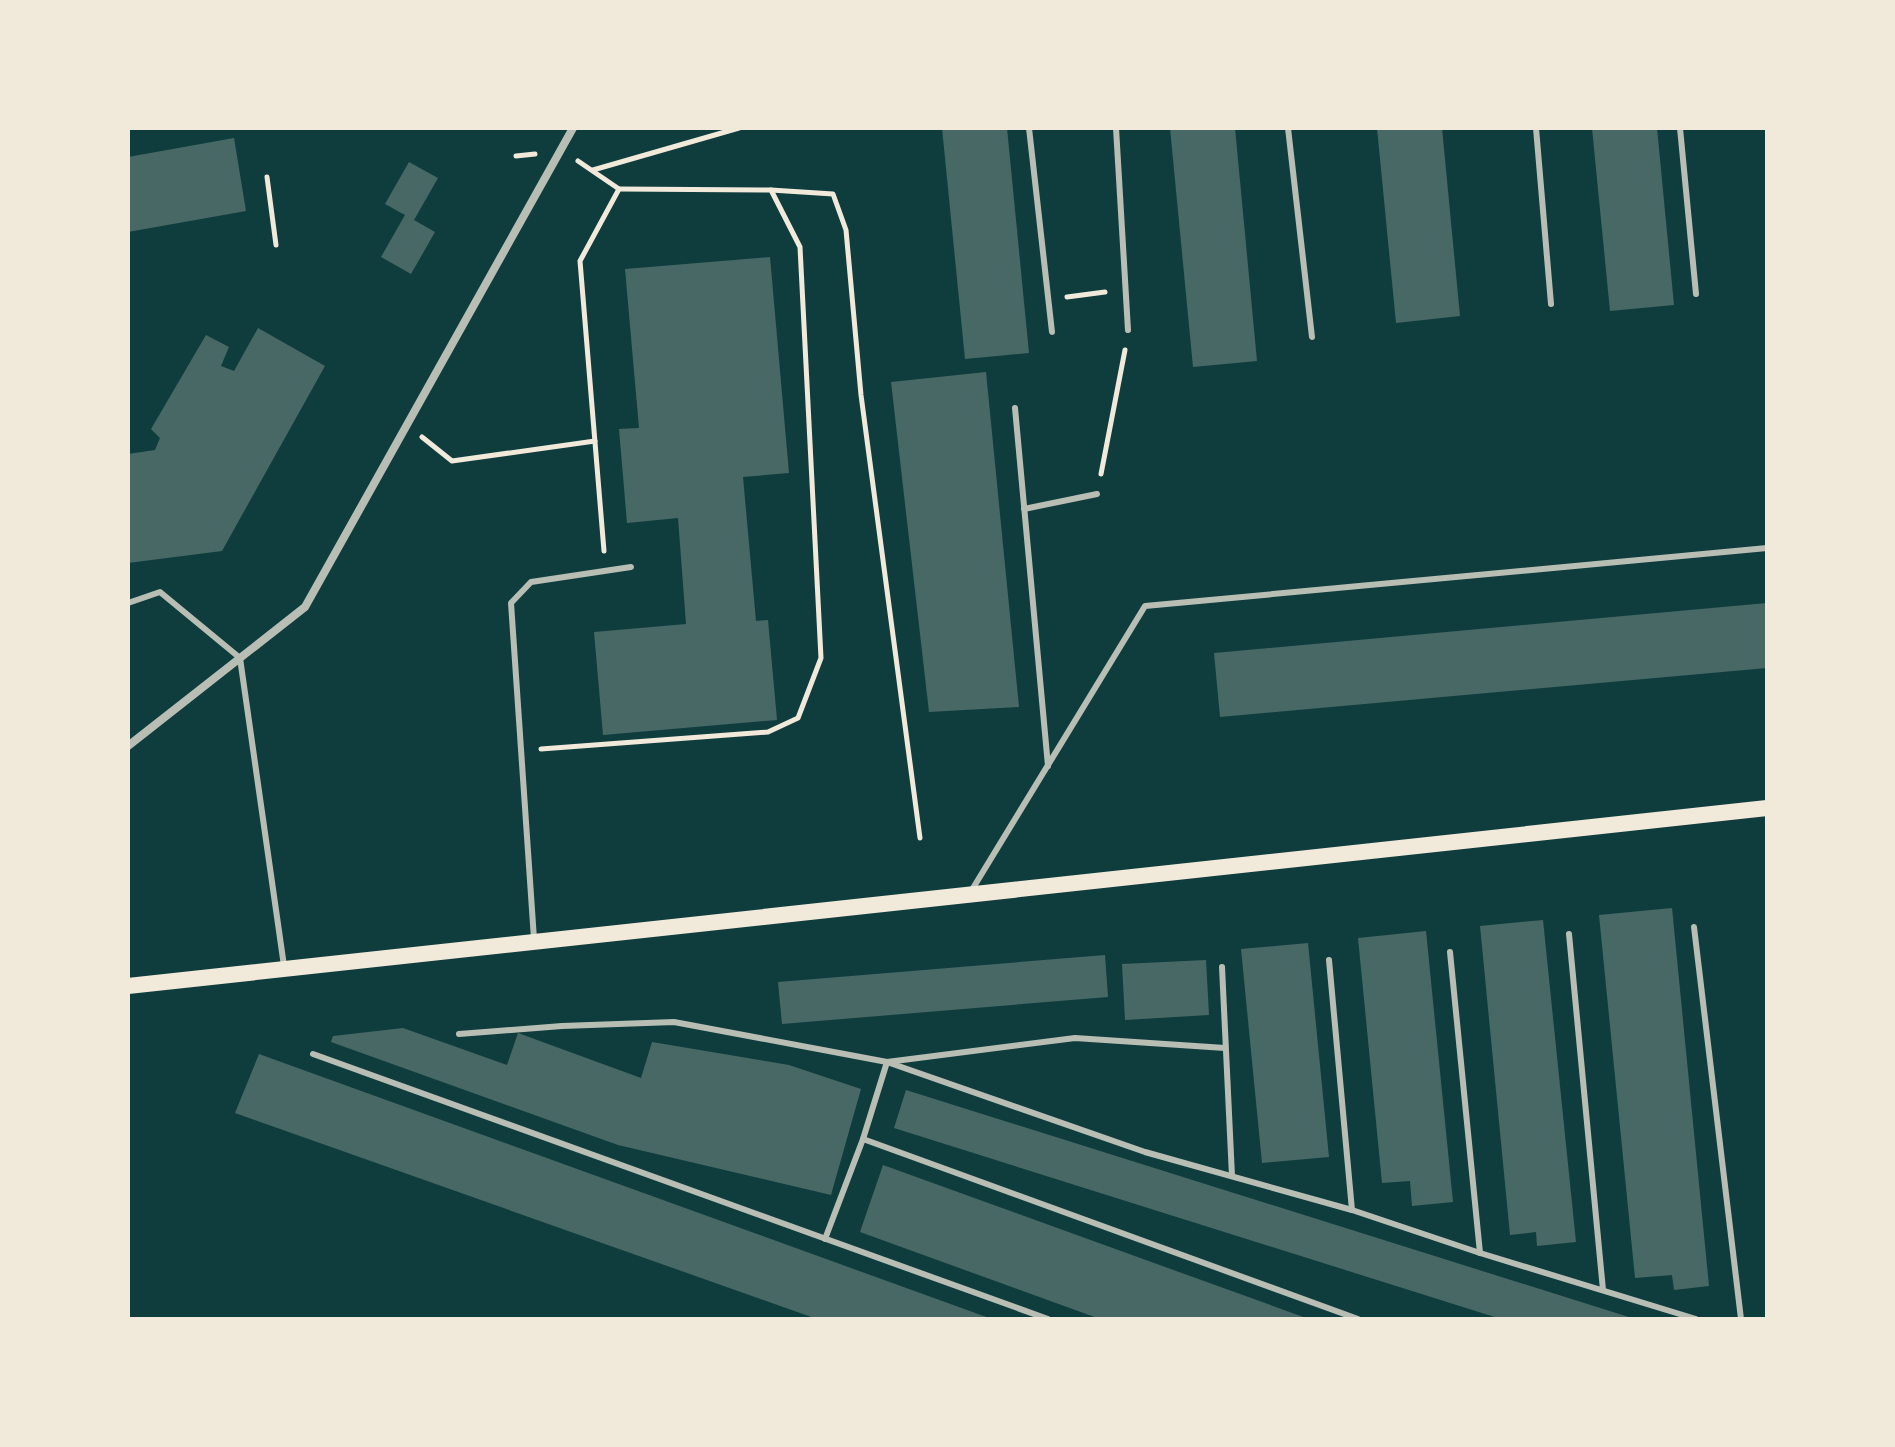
<svg xmlns="http://www.w3.org/2000/svg" width="1895" height="1447" font-family="'DejaVu Sans',sans-serif">
<rect width="100%" height="100%" fill="#0f3d3e"/>
<g fill="#486865">
<path d="M942 128H1007L1029 353 965 359Z"/>
<path d="M1170 128H1235L1257 361 1193 367Z"/>
<path d="M1377 128H1442L1460 316 1396 323Z"/>
<path d="M1592 128H1657L1674 305 1610 311Z"/>
<path d="M234 138 246 211 128 232V157Z"/>
<path d="M409 162 438 178 414 220 435 232 411 274 381 257 405 215 385 204Z"/>
<path d="M770 257 789 473 743 477 756 621 768 620 777 720 603 735 594 632 686 624 678 518 627 523 619 429 639 428 625 269Z"/>
<path d="M258 328 325 366 222 551 128 563V454L155 450 160 438 151 429 206 335 229 347 221 366 234 371Z"/>
<path d="M986 372 1019 707 929 712 891 382Z"/>
<path d="M1767 603V668L1220 717 1214 653Z"/>
<path d="M1672 908 1709 1286 1674 1290 1672 1275 1635 1278 1599 915Z"/>
<path d="M1543 920 1576 1242 1537 1246 1536 1232 1510 1235 1480 926Z"/>
<path d="M1426 931 1453 1202 1412 1206 1410 1181 1382 1183 1358 938Z"/>
<path d="M1308 943 1329 1157 1262 1163 1241 949Z"/>
<path d="M1105 955 1108 997 782 1024 778 982Z"/>
<path d="M1206 960 1209 1015 1125 1020 1122 964Z"/>
<path d="M403 1028 507 1065 518 1033 641 1078 652 1042 789 1065 861 1089 831 1195 618 1145 331 1042 333 1036Z"/>
<path d="M259 1054 992 1319H817L235 1113Z"/>
<path d="M906 1090 1632 1318V1319H1501L894 1128Z"/>
<path d="M883 1165 1309 1319H1100L860 1232Z"/>
</g>
<g fill="none" stroke-linecap="round" stroke-linejoin="round">
<g stroke="#f1e9da" stroke-width="5">
<path d="M516 156 535 154"/>
<path d="M578 161 619 189 580 261 604 551"/>
<path d="M593 170 739 128"/>
<path d="M267 177 276 245"/>
<path d="M771 190 833 194 846 230 861 395 920 838"/>
<path d="M1067 297 1105 292"/>
<path d="M422 437 452 461 595 441"/>
<path d="M1101 474 1125 350"/>
<path d="M541 749 768 732 798 718 821 658 800 247 771 190 619 189"/>
</g>
<g stroke="#b8beb3" stroke-width="6">
<path d="M1029 128 1052 332"/>
<path d="M1116 128 1128 330"/>
<path d="M1288 128 1312 337"/>
<path d="M1536 128 1551 304"/>
<path d="M1680 128 1696 294"/>
<path d="M1015 408 1048 766"/>
<path d="M1024 509 1097 494"/>
<path d="M128 603 160 592 240 658 284 966"/>
<path d="M970 893 1145 606 1767 548"/>
<path d="M1694 927 1741 1319"/>
<path d="M1569 934 1603 1290"/>
<path d="M534 939 511 603 531 582 631 567"/>
<path d="M1450 952 1480 1253"/>
<path d="M1329 960 1352 1210"/>
<path d="M1222 967 1232 1176"/>
<path d="M459 1034 562 1026 674 1022 887 1062 1145 1152 1352 1210 1480 1253 1696 1319"/>
<path d="M313 1054 1048 1319"/>
<path d="M863 1139 1358 1319"/>
<path d="M825 1239 863 1139 887 1062 1075 1038 1225 1048"/>
</g>
<path stroke="#b8beb3" stroke-width="8" d="M128 746 305 607 573 128"/>
<path stroke="#f1e9da" stroke-width="16" d="M128 986 1767 808"/>
</g>
<rect width="1895" height="1447" fill="none" stroke="#f1e9da" stroke-width="260"/>
</svg>
